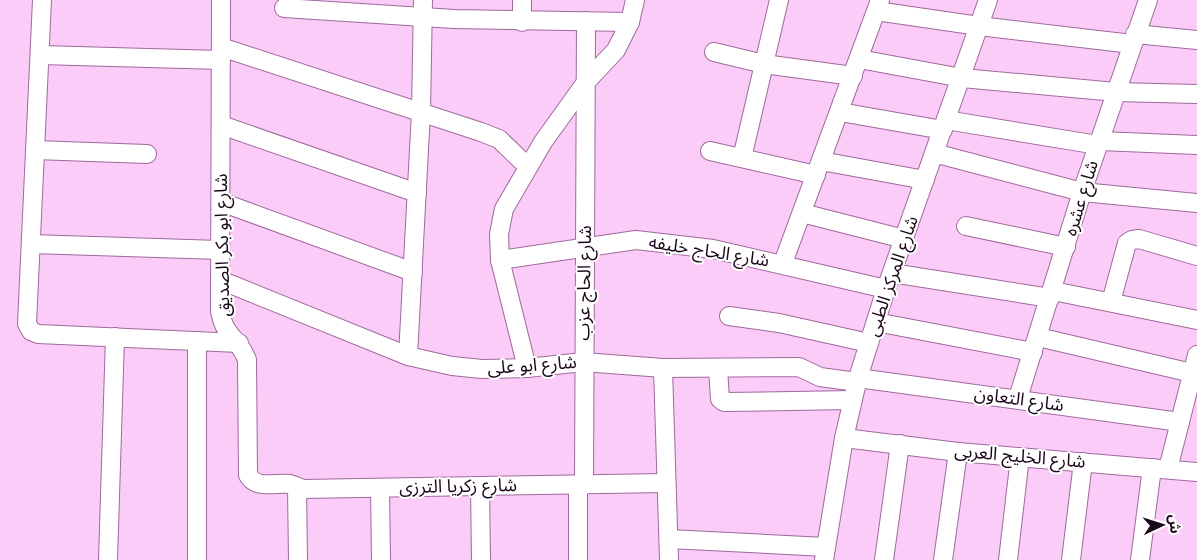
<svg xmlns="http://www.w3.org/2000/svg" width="1197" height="560" font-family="Lato,'Noto Sans Arabic',sans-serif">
<rect width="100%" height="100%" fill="#fcccf8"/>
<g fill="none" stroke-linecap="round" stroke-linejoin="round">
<defs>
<g id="street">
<path d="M42 0 27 324 31 331 38 334 239 343"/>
<path d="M221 0 220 311C225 339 238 336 247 360L248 475C256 490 276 482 290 484 295 485 298 487 302 489L666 483"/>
<path d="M284 8 454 19 630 22"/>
<path d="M876 11 979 26 1132 44"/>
<path d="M522 22V0"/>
<path d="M1135 34 1197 40"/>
<path d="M221 47 481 132 499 139 528 167"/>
<path d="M714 52 764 64 853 76"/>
<path d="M40 55 221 60"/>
<path d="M859 59 962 78 1116 92 1197 94"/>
<path d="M840 112 943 130"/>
<path d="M946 120 1098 145"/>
<path d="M221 125 417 193"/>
<path d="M1100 141 1197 145"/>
<path d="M35 150 147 154"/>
<path d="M710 151 816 175"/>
<path d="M934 153 1082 192 1197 203"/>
<path d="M742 158 779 0"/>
<path d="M821 161 925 180"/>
<path d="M221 202 413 272"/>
<path d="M802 213 904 239"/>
<path d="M966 226 1066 247"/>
<path d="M31 244 220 250"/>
<path d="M500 260 636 240 713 249 886 289"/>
<path d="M783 263 880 0"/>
<path d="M892 273 1050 298"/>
<path d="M220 280 408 356 452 366 482 369 527 368 583 362 663 368 799 367 820 377 857 382"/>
<path d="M1053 291 1197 320"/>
<path d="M1111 302 1127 243 1132 240 1139 239 1197 256"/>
<path d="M729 316 779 323 869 343"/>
<path d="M876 322 1033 352"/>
<path d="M1038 337 1192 373"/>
<path d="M197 341V560"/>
<path d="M408 356 421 112 423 0"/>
<path d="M527 368 500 260 499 234 504 209 543 142 586 82 616 50 630 22 635 0"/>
<path d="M663 368 669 560"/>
<path d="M718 369 720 399 724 402 853 400"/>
<path d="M858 378 1180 422"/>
<path d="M1018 398 1082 192 1148 0"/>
<path d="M844 438 958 452 1197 472"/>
<path d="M1168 469 1197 355"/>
<path d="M584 485 586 21"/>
<path d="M480 486 481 560"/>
<path d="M297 487 298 560"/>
<path d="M380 488 381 560"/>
<path d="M669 539 826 547"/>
<path d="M108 560 115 337"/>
<path d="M578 560V485"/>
<path d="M824 560 844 438 858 378 886 289 988 0"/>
<path d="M884 560 900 444"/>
<path d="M943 560 958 452"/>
<path d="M1008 560 1020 457"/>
<path d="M1071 560 1083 462"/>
<path d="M1140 560 1152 468"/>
</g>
</defs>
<use href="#street" stroke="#9f699c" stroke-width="20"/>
<use href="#street" stroke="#fff" stroke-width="18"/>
</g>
<g text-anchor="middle" stroke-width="4" stroke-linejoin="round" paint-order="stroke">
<g font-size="18" fill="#1b071a" stroke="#fff">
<text transform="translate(1081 198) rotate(-73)" y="6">شارع عشره</text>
<text transform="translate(222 245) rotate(-91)" y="6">شارع ابو بكر الصديق</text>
<text transform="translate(709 251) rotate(9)" y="6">شارع الحاج خليفه</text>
<text transform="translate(892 276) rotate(-71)" y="6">شارع المركز الطبى</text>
<text transform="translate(584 283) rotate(-89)" y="6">شارع الحاج عزب</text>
<text transform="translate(532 365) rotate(-4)" y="6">شارع ابو على</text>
<text transform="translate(1019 399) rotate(8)" y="6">شارع التعاون</text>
<text transform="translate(1020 456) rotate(5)" y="6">شارع الخليج العربى</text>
<text transform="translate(458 486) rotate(-1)" y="6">شارع زكريا الترزى</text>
</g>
</g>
<g transform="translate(1162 525) rotate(86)" stroke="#ffffff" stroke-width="4" paint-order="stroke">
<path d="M0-4L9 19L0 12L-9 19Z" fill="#1b071a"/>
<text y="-8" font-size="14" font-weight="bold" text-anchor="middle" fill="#1b071a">ش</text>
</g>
</svg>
